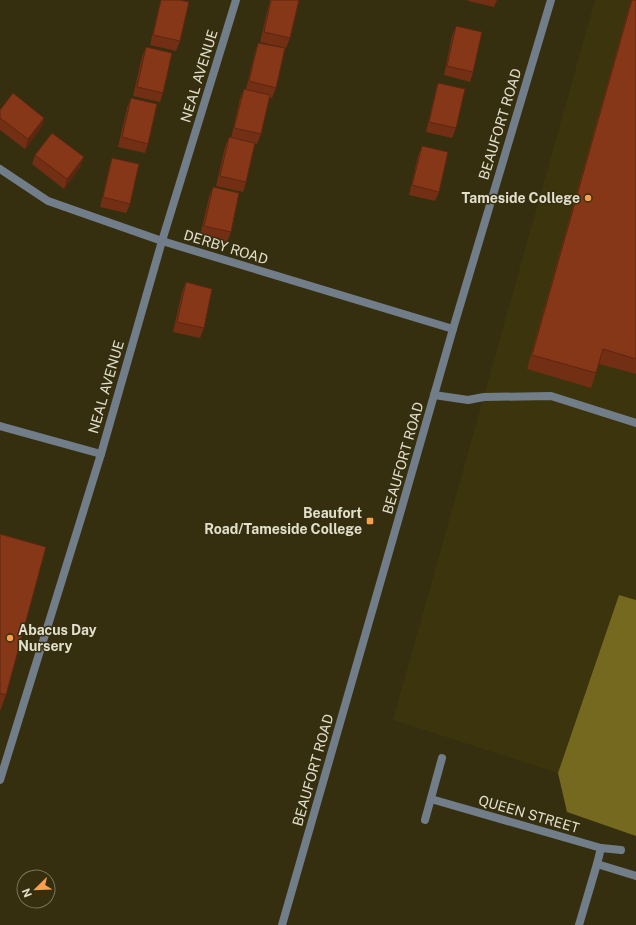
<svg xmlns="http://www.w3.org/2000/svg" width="636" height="925" font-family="'Public Sans',sans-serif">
<rect width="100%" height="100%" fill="#352f10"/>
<path fill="#3c340c" d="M595 0H636V600L619 595 558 773 393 720Z"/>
<path fill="#75681f" d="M619 595 636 600V836L567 812 558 773Z"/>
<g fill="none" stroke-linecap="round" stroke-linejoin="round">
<g stroke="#717d88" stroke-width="8">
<path d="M434 395 468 400 484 397 551 396 636 423"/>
<path d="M597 864 636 876"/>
</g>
<g stroke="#717d88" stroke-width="8">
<path d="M0 169 48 201 162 241 453 329"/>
<path d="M0 426 101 454"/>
<path d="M0 780 101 454 162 241 236 0"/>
<path d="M431 799 601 848 621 850"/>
<path d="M425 820 442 758"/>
<path d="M579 925 597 864 601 848"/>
</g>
<path stroke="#717d88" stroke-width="8" d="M282 925 453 329 551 0"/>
</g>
<g fill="#722f14">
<path d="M161 0H180V41L176 51 150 45 159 6Z"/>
<path d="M270 0H299L290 38 286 48 260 42Z"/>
<path d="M468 0H497L494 7 468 1Z"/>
<path d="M631 0H636V374L599 364 591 388 527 369Z"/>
<path d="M456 26 473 72 470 82 444 75 452 36Z"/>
<path d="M258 43 276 88 272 98 269 97 261 134 257 144H255L246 182 243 192 216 186 225 147 229 137 231 138 240 99 244 89H246L255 52Z"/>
<path d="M146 47 163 93 160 102 133 96 142 57Z"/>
<path d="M438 83 456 128 452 138 426 132 435 93Z"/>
<path d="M131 98 148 144 145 153 118 147 127 108Z"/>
<path d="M0 110 44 118 41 128 25 149 0 130Z"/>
<path d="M422 146 439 192 435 201 409 195 418 156Z"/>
<path d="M35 155 80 167 64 189 32 164Z"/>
<path d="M112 158 130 204 126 213 100 207 109 168Z"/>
<path d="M213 187 231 232 227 242 200 236 209 197Z"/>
<path d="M186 282 204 328 200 338 173 332 182 292Z"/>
<path d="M0 534 6 695 0 711Z"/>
</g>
<g fill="#5d2610">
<path d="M44 118 41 128 25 149 28 139Z"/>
<path d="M84 157 80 167 64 189 67 179Z"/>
</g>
<g fill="#853717" stroke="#5d2610">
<path d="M161 0H180L189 2 180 41 153 35Z"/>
<path d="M271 0H299L290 38 264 32Z"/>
<path d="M632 0H636V359L603 349 596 373 532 355Z"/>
<path d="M456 26 482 32 473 72 447 66Z"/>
<path d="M258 43 285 48 276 88 249 81Z"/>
<path d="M146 47 172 53 163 93 137 87Z"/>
<path d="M438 83 465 89 456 128 429 122Z"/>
<path d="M244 89 270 95 261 134 234 128Z"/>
<path d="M13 93 44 118 28 139 0 118V110Z"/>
<path d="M131 98 157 104 148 144 122 137Z"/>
<path d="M52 133 84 157 67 179 35 155Z"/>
<path d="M229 137 255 143 246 182 220 176Z"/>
<path d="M422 146 448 152 439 192 412 185Z"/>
<path d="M112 158 139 164 130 204 103 197Z"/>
<path d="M213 187 239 193 231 232 204 226Z"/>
<path d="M186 282 212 289 204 328 177 322Z"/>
<path d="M0 534 46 547 6 695 0 693Z"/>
</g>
<g fill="#f8a04b" stroke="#352f10" stroke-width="1.5">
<circle cx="588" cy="198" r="4"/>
<rect x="366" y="517" width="8" height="8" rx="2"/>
<circle cx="10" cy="638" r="4"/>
</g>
<g text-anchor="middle" stroke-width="3" stroke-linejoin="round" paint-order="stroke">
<g font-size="14" fill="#e2dfcd" stroke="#352f10">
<text transform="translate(199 76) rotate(-73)" y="5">NEAL AVENUE</text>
<text transform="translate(500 124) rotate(-73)" y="5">BEAUFORT ROAD</text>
<text transform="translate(226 247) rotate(17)" y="5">DERBY ROAD</text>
<text transform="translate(106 387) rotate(-74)" y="5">NEAL AVENUE</text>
<text transform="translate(403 458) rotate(-74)" y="5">BEAUFORT ROAD</text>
<text transform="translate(313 770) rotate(-74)" y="5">BEAUFORT ROAD</text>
<text transform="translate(529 814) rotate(16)" y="5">QUEEN STREET</text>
</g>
<g font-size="14" font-weight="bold" fill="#e2dfcd" stroke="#352f10" text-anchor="end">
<text x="580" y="203">Tameside College</text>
<text x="362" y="518">Beaufort<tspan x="362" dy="16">Road/Tameside College</tspan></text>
<text x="18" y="635" text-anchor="start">Abacus Day<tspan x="18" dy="16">Nursery</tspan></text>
</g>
</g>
<g transform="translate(36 889) rotate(247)"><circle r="19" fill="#352f10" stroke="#7a755c"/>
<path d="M0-3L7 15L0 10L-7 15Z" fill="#f8a04b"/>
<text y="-6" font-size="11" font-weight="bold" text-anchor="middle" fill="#e2dfcd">N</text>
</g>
</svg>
